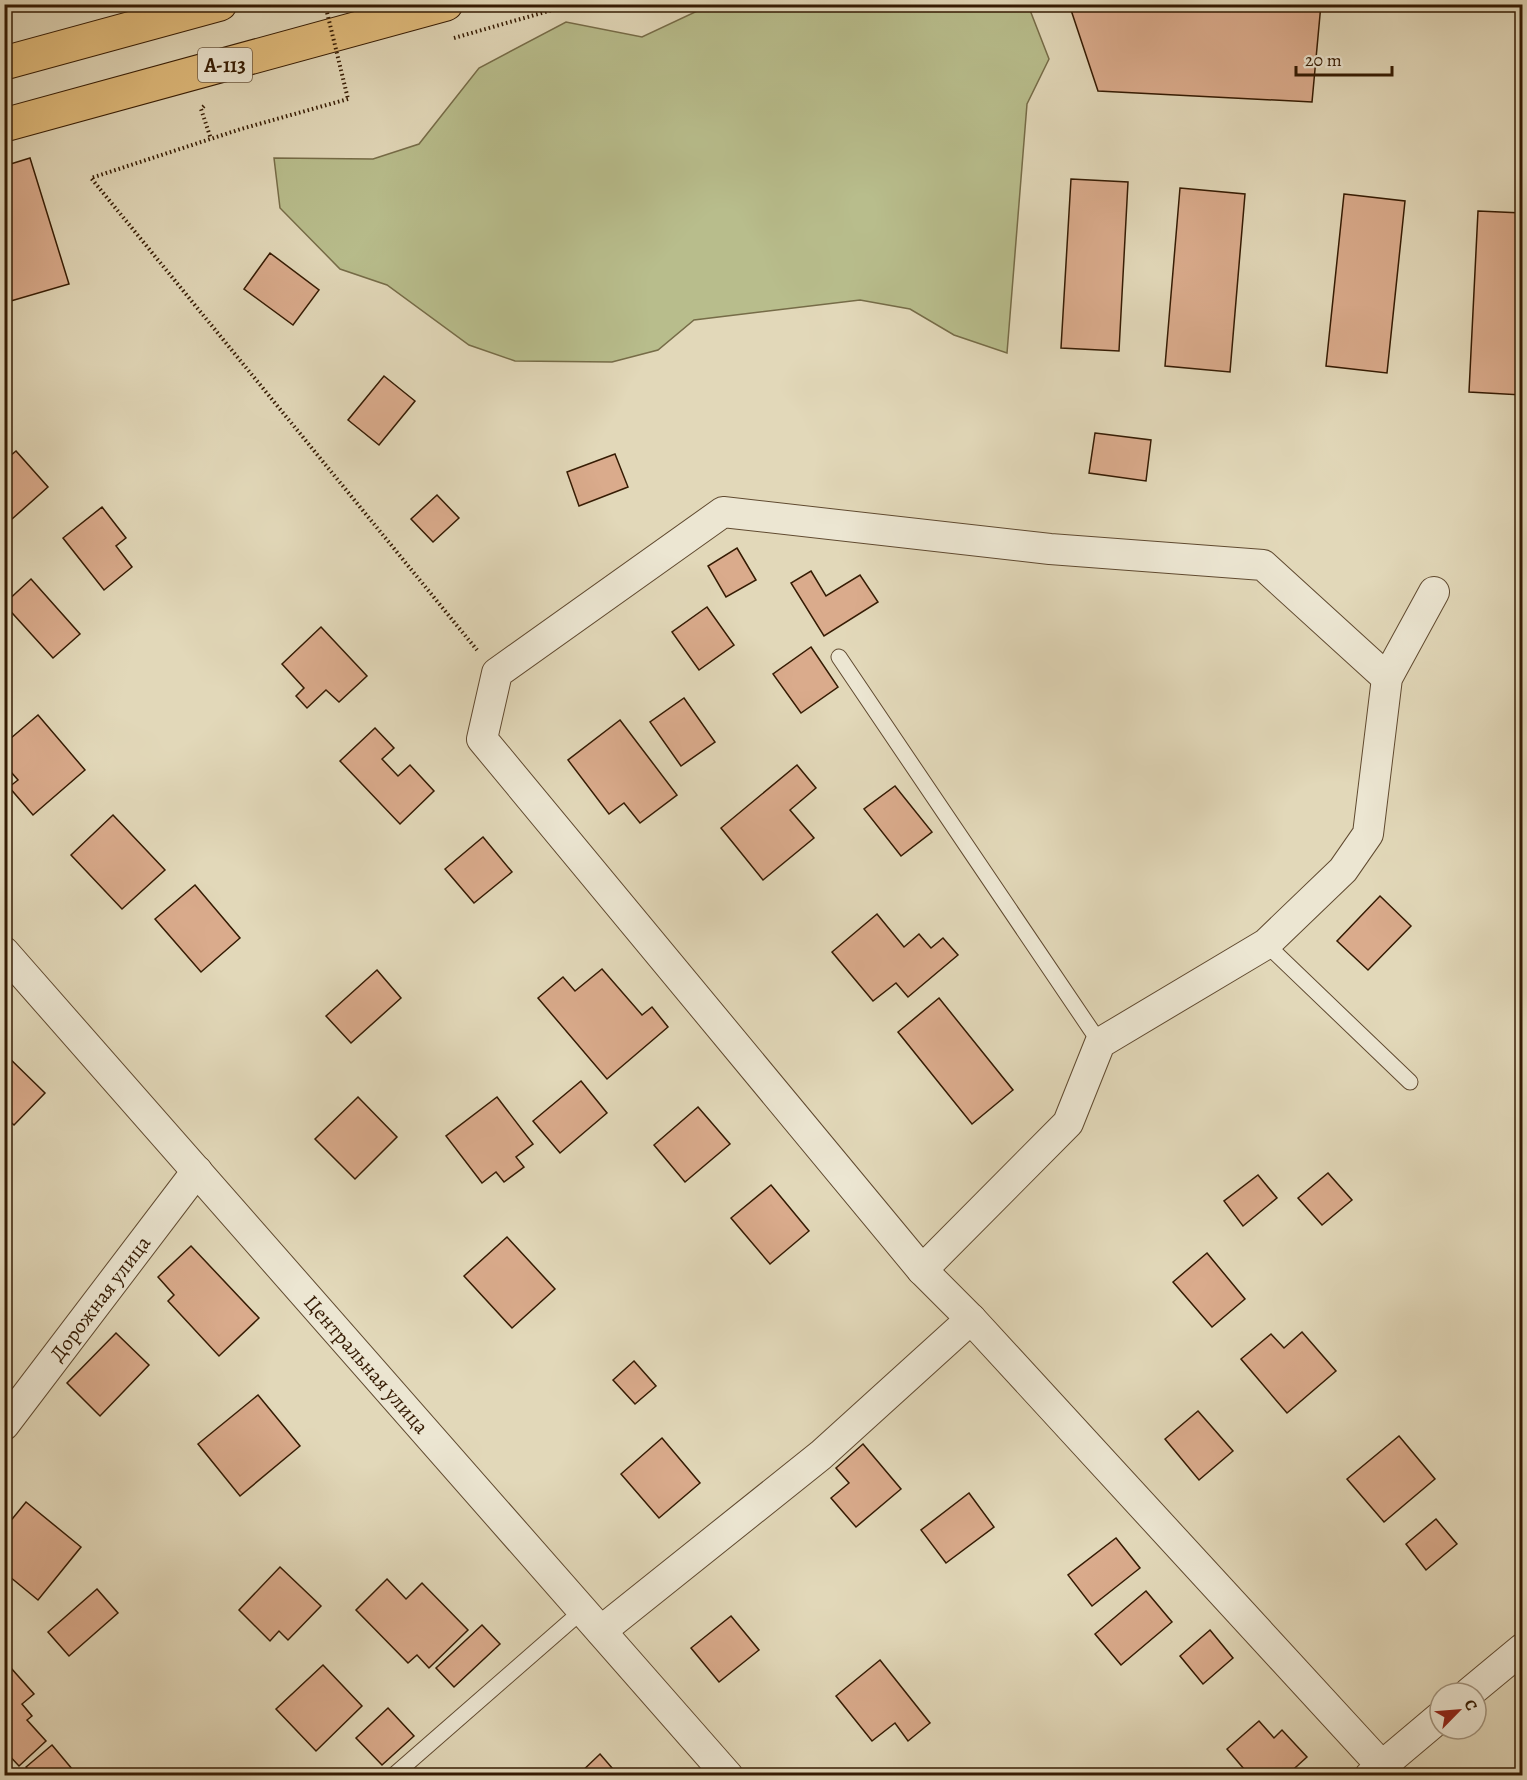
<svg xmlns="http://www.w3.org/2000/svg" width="1527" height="1780" font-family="Alegreya,serif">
<rect width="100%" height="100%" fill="#e2d8b9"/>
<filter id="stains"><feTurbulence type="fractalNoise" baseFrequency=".00333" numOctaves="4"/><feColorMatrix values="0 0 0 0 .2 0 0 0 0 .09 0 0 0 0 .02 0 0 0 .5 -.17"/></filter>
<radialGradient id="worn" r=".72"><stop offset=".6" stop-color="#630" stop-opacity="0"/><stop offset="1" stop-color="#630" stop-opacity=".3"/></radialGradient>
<path fill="#b8bd8c" stroke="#766c48" stroke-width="1.5" d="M710 5H1028L1049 59 1027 104 1007 353 954 335 910 309 860 300 694 320 658 350 612 362 515 361 469 345 387 285 340 269 280 208 274 158 373 159 419 144 479 68 566 22 642 37Z"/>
<g fill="#daab8c" stroke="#351b03" stroke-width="1.5">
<path d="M1069 4H1321L1312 102 1098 91Z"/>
<path d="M30 158 69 284 4 303V166Z"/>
<path d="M1071 179 1128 182 1119 351 1061 348Z"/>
<path d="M1180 188 1245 194 1230 372 1165 366Z"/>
<path d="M1344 194 1405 201 1387 373 1326 366Z"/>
<path d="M1478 211 1522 213V395L1469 392Z"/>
<path d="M270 253 319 290 293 325 244 289Z"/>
<path d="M384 376 415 401 379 445 348 420Z"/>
<path d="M1095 433 1151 440 1146 481 1089 473Z"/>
<path d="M16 451 48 487 12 519 4 510V461Z"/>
<path d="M615 454 628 487 579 506 567 472Z"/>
<path d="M437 495 459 518 433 542 411 519Z"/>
<path d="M102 507 126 538 116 546 132 567 104 590 63 538Z"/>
<path d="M737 548 756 580 726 597 708 566Z"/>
<path d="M811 571 826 596 860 575 878 602 824 636 791 583Z"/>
<path d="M31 579 80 634 53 658 4 604Z"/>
<path d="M707 607 734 645 699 670 672 632Z"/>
<path d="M321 627 367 676 339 702 326 690 307 708 296 696 304 688 282 664Z"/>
<path d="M811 647 838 687 801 713 773 674Z"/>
<path d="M684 698 715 742 681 766 650 722Z"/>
<path d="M38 715 85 770 33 815 9 787 18 780 4 764V744Z"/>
<path d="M620 720 677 795 640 823 624 803 609 814 568 760Z"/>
<path d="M375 728 394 748 382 759 398 776 410 765 434 791 400 824 340 761Z"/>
<path d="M797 765 816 788 790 810 814 838 763 880 721 828Z"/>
<path d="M895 786 932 832 901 856 864 809Z"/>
<path d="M113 815 165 870 122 909 71 855Z"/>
<path d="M483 837 512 872 474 903 445 869Z"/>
<path d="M195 885 240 938 201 972 155 919Z"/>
<path d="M1380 896 1411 926 1368 970 1337 941Z"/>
<path d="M877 914 904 947 919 934 931 948 943 938 958 955 908 997 896 983 873 1001 832 952Z"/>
<path d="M602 969 642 1015 652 1007 668 1027 607 1079 538 998 563 977 575 991Z"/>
<path d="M377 970 401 998 351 1043 326 1016Z"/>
<path d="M939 998 1013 1090 972 1124 898 1032Z"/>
<path d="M4 1053 45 1093 14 1125 4 1116Z"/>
<path d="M581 1081 607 1113 560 1153 533 1121Z"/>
<path d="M358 1097 397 1137 355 1179 315 1139Z"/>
<path d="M497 1097 533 1144 516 1157 524 1167 504 1182 496 1172 482 1183 446 1136Z"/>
<path d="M698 1107 730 1144 685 1182 654 1145Z"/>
<path d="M1328 1173 1352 1200 1322 1225 1298 1198Z"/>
<path d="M1258 1175 1277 1198 1243 1226 1224 1201Z"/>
<path d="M771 1185 809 1231 770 1264 731 1218Z"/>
<path d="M507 1237 555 1289 512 1328 464 1276Z"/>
<path d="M191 1246 259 1318 219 1356 168 1301 174 1295 158 1277Z"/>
<path d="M1207 1253 1245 1299 1212 1327 1173 1282Z"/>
<path d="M1302 1332 1336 1371 1287 1413 1241 1359 1271 1334 1284 1348Z"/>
<path d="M116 1333 149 1365 100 1416 67 1383Z"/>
<path d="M634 1361 656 1386 635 1404 613 1380Z"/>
<path d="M258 1395 300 1446 240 1496 198 1444Z"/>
<path d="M1198 1411 1233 1451 1199 1480 1165 1439Z"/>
<path d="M1399 1436 1435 1479 1384 1522 1347 1479Z"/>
<path d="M662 1438 700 1483 659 1518 621 1474Z"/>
<path d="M863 1444 901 1489 856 1527 831 1498 849 1483 836 1468Z"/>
<path d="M969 1493 994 1527 946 1563 921 1530Z"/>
<path d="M26 1502 81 1547 38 1600 4 1572V1529Z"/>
<path d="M1436 1519 1457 1544 1426 1570 1406 1544Z"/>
<path d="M1116 1538 1140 1568 1092 1606 1068 1575Z"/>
<path d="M280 1567 321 1606 288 1640 279 1631 270 1641 239 1610Z"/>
<path d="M387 1579 406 1599 422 1583 468 1630 429 1668 417 1655 408 1663 356 1610Z"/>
<path d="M97 1589 118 1613 69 1656 48 1632Z"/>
<path d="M1146 1591 1172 1622 1121 1665 1095 1634Z"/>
<path d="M731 1616 759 1650 719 1682 691 1648Z"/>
<path d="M482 1625 500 1644 454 1687 436 1668Z"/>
<path d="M1210 1630 1233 1658 1203 1684 1180 1656Z"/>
<path d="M880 1660 930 1723 908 1741 895 1723 872 1741 836 1696Z"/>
<path d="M323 1665 362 1706 316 1751 276 1709Z"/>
<path d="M11 1668 34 1694 22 1704 32 1716 27 1720 46 1741 19 1766 4 1750V1674Z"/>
<path d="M388 1708 414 1736 382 1765 356 1738Z"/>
<path d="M1259 1721 1274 1738 1282 1730 1307 1757 1286 1776H1250L1227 1749Z"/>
<path d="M52 1745 78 1776H33L26 1767Z"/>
<path d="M600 1754 619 1776H577Z"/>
</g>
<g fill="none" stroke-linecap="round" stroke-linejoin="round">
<defs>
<g id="lane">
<path d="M839 657 1100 1043"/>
<path d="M1266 944 1410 1082"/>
<path d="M393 1776 583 1610"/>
</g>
<g id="street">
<path d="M1387 678 1263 565 1050 549 723 512 497 673 482 739 922 1270 971 1319 1391 1776"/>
<path id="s1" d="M4 952 728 1776"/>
<path d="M922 1270 1068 1123 1100 1043 1266 944 1343 870 1368 834 1387 678 1434 592"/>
<path id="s2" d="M4 1425 197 1171"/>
<path d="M601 1631 821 1455 971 1319"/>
<path d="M1469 1693 1522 1649"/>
<path d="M1370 1776 1440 1717"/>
</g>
<g id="highway">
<path d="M4 63 220 4"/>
<path d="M4 125 446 4"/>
</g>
</defs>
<use href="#lane" stroke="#604a30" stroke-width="17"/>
<use href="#street" stroke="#604a30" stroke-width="32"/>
<use href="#highway" stroke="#351b03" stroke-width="35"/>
<g stroke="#351b03" stroke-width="4" stroke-dasharray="1.5 3" stroke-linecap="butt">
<path d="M454 38 573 4"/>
<path d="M348 99 241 129 91 178 477 650"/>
<path d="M204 106 201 109 211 139"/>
</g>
<use href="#lane" stroke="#ece6d2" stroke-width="15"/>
<use href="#street" stroke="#ece6d2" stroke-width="30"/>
<use href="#highway" stroke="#e1bc7c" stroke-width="33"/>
<path stroke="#351b03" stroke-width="4" stroke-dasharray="1.5 3" stroke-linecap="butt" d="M325 4 348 99"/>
</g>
<g text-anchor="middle" stroke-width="5" stroke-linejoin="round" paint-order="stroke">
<rect fill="#ece6d2" stroke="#6c5841" stroke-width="1.5" x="198" y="48" width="54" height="34" rx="4.5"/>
<g font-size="20" font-weight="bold" fill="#351b03">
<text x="225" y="72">А-113</text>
</g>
<g font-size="21" fill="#351b03" stroke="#ece6d2">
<text dy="7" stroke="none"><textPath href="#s2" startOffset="159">Дорожная улица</textPath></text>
<text dy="7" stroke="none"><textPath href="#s1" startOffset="549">Центральная улица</textPath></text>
</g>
</g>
<rect width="1527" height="1780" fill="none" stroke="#e2d8b9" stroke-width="24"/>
<rect x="6" y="6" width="1515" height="1768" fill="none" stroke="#351b03" stroke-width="3"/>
<rect x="12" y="12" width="1503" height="1756" fill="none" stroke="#351b03" stroke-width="1.5"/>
<g transform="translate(1458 1711) rotate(65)"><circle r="28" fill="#ece6d2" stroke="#a3957f" stroke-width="1.5"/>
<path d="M0-4.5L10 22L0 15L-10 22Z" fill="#8f2418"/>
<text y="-9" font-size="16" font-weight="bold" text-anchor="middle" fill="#351b03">С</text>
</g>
<path d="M1296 66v9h96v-9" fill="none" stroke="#351b03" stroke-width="3"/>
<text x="1305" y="66" font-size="18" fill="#351b03" stroke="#ece6d2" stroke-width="4.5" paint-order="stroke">20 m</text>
<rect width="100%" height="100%" filter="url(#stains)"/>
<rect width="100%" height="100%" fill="url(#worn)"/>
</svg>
